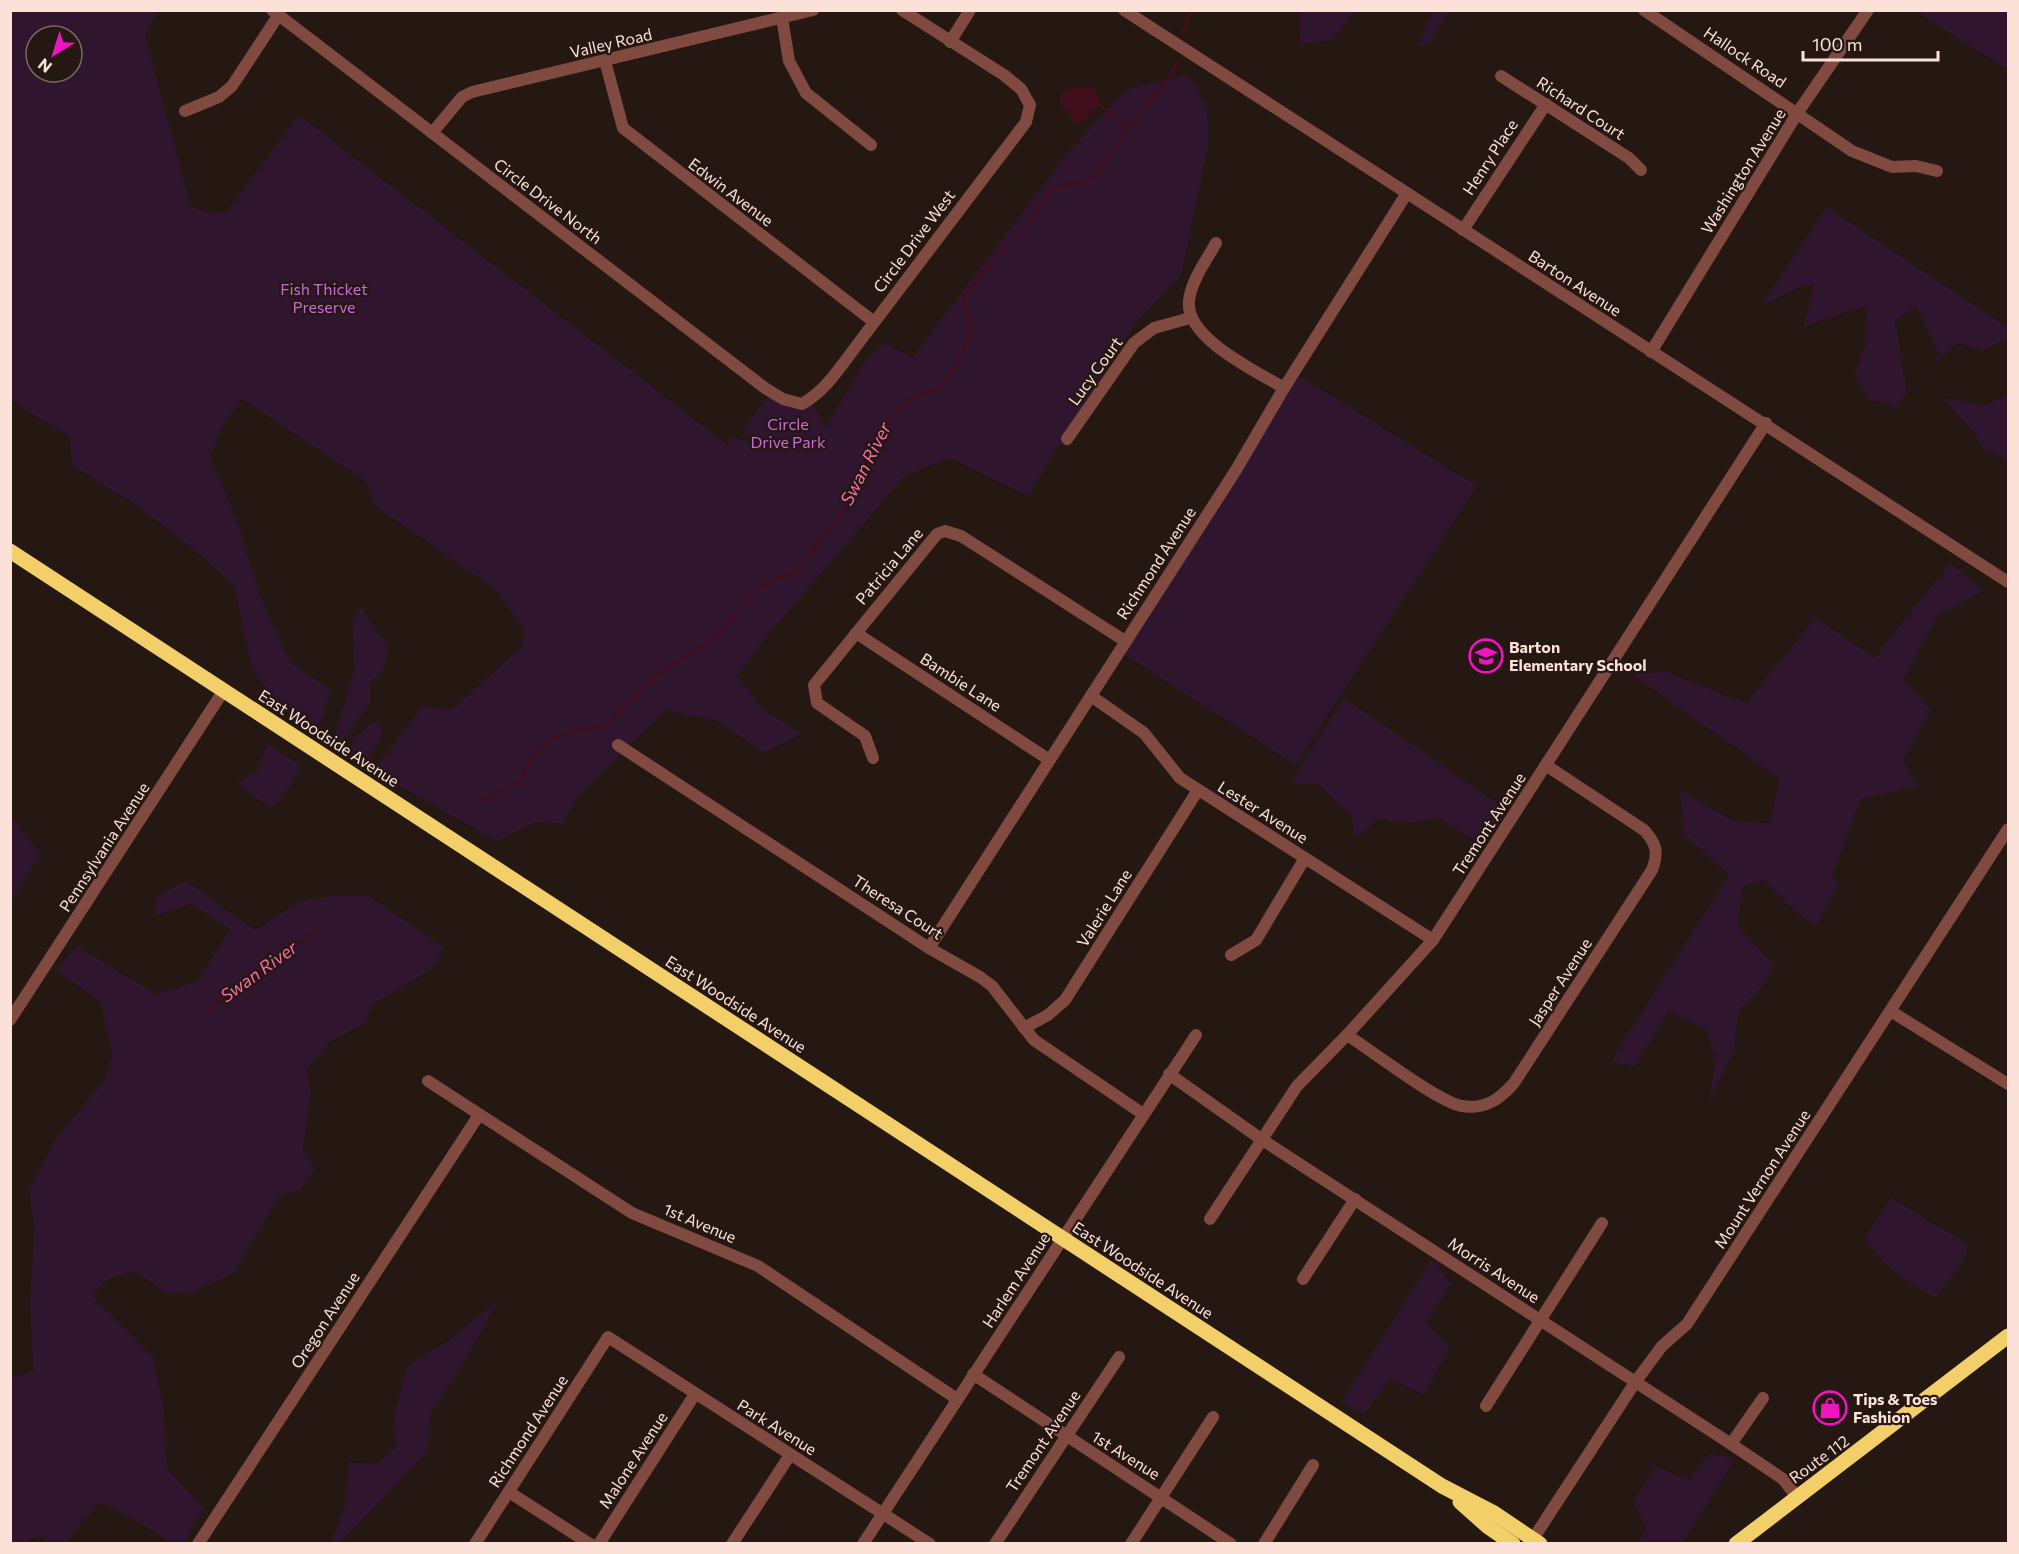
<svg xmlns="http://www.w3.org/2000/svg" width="2019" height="1554" font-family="Commissioner,sans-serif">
<rect width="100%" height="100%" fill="#251711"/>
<g fill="#2f152d" fill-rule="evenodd">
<path d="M10 11H158L145 36 191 206 208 213 227 211 299 115 728 445 729 436 752 442 763 449 743 430 769 395 812 403 825 428 867 358 885 343 913 357 1069 151 1125 90 1186 75 1197 87 1207 109 1209 143 1181 275 1136 323 1028 496 950 458 905 476 767 636 737 676 762 709 802 734 764 753 718 721 666 710 577 797 563 824 536 822 496 841 373 771 422 707 453 709 522 646 524 629 494 588 375 506 365 480 242 399 224 423 210 457 239 526 260 596 291 663 331 690 319 728 285 711 252 670 234 586 191 547 139 507 72 465 69 436 11 401ZM36 36H72V72H36Z"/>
<path d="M1301 11V10L1354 11 1332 40 1300 44Z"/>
<path d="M1433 11H1449L1430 42 1418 46Z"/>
<path d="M1915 11H2008V70Z"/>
<path d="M1827 207 2008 328V341L2007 338 1983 351 1958 343 1931 366 1939 354 1916 306 1895 320 1907 393 1895 408 1882 402 1869 401 1854 374 1867 340 1866 306 1803 327 1815 284 1799 287 1760 307Z"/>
<path d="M1298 375 1477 486 1295 765 1121 652Z"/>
<path d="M2008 392V461L1980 446 1977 436 1943 398 1985 405 2007 396Z"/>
<path d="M1950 563 1984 591 1937 616 1903 680 1931 710 1903 760 1918 787 1861 799 1832 875 1839 884 1815 927 1788 905 1764 880 1743 887 1737 925 1775 966 1761 988 1739 1010 1734 1049 1709 1103 1715 1060 1707 1030 1669 1011 1634 1067 1611 1061 1729 875 1684 834 1680 790 1733 821 1770 823 1779 778 1632 675 1663 671 1746 703 1816 617 1874 658Z"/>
<path d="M362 607 373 627 389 645C387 662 385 673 370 682V704L338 746 333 742 354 671 352 622Z"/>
<path d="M1344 698 1505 808 1479 843 1439 818C1419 823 1397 825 1377 818L1366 831 1355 837 1351 815 1318 784H1290Z"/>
<path d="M373 722 379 723 383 734 366 764 348 751 356 736Z"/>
<path d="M267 744 299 764 300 770 278 803 269 808 237 783 257 771Z"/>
<path d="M10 815 40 854 14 898 10 895Z"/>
<path d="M185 880 255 930 300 901 328 896H370L444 948 432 969 373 1004 365 1023 329 1043 307 1069 311 1091 303 1148 315 1170 300 1190 279 1196 235 1272 191 1293 167 1294 135 1271 108 1279 92 1295 153 1357 163 1403 167 1469 204 1508 183 1543H170L142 1524 99 1502 66 1543H47L40 1535 22 1543H11V1379L33 1371 30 1300 34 1227 29 1190 56 1138 104 1081 112 1055 101 1002 56 970 77 946 156 994 197 982 230 929 192 904 155 916 156 898Z"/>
<path d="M1891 1198 1968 1244 1966 1256 1936 1298C1906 1281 1881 1268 1865 1237Z"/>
<path d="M1432 1259 1451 1283 1426 1323 1450 1346 1424 1395 1390 1379 1364 1414 1341 1403Z"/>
<path d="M498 1300 463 1364 430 1414 428 1451 340 1543H330L346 1505 349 1462 376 1464 396 1448 394 1417 407 1366 452 1338Z"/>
<path d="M1710 1453 1735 1459 1682 1543H1639L1646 1528 1633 1502 1655 1466 1689 1480Z"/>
</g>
<path fill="#410f1b" d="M1077 87 1095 88 1100 103 1087 119 1076 124 1059 101 1064 90Z"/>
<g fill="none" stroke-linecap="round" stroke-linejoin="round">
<g stroke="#410f1b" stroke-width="3">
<path d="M1183 32 1191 10"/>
<path d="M1097 103 1129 126"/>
<path d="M473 805 520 781 531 759 547 742 569 732 604 726 654 677 715 638 762 585 795 572 842 513 887 419 911 397 938 389 961 358 970 329 964 297 998 255 1030 223 1051 189 1094 178 1123 134 1170 75 1178 61"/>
<path d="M203 1013 315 931"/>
</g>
<g stroke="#804a40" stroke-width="12">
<path d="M272 10 765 388 783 399 802 404C825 391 839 369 854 349L1026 122 1030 105 1021 89 1004 75 902 10"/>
<path d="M1124 10 2008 582"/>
<path d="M1644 10 1852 151 1892 167 1916 166 1937 171"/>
<path d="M782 18 789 61 806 93 871 145"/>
<path d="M950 42 970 10"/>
<path d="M605 61 623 128 874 322"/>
<path d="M1501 76 1629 158 1641 170"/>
<path d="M185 111 219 97 232 86 278 16"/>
<path d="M432 133 462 97 472 92 813 10"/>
<path d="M1463 230 1546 104"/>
<path d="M1216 243C1206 261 1191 281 1189 301 1185 338 1256 371 1284 388"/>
<path d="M1651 352 1798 112 1868 10"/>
<path d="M1067 439 1134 343 1154 328 1190 318"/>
<path d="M856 633 1048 759"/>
<path d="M1091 696 1144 733 1180 778 1433 940"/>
<path d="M618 745 929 948 980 977 992 986 1034 1040 1143 1114"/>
<path d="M873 758 865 736 817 703 814 685 937 534 945 531 961 536 1125 641"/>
<path d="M929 948 1236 470 1284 388 1407 193"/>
<path d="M1231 955 1256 940 1305 858"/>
<path d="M1892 1012 2008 1084"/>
<path d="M10 1020 224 690"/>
<path d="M1024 1028 1048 1015 1065 1000 1198 790"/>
<path d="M1347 1035C1371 1050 1438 1102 1462 1106 1485 1110 1500 1099 1514 1083L1652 870C1659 852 1656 843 1644 830L1547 766"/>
<path d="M1169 1074 1261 1139 1731 1444 1783 1479 1797 1497"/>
<path d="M428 1081 632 1213 758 1266 957 1399"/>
<path d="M1210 1219 1297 1086 1347 1035 1433 940 1766 423"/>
<path d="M1303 1279 1355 1199"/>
<path d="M973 1374 1231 1544"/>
<path d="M1486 1406 1602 1223"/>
<path d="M1731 1444 1763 1398"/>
<path d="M509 1492 590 1544"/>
<path d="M1533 1539 1636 1381 1662 1346 1687 1324 2008 829"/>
<path d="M198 1544 479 1115"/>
<path d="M475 1544 608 1337 930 1544"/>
<path d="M599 1544 695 1394"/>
<path d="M732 1544 790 1455"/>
<path d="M863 1544 1196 1035"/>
<path d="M995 1544 1119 1357"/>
<path d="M1131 1544 1213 1417"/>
<path d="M1264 1544 1313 1465"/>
</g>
<g stroke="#f3cf69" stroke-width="15">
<path d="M10 551 1442 1486 1494 1513 1540 1544"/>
<path d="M1460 1502 1487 1526 1513 1544"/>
<path d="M1736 1544 2008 1336"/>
</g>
</g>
<defs>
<symbol id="school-ring" viewBox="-11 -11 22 22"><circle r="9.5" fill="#251711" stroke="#ec15be" stroke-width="1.5"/><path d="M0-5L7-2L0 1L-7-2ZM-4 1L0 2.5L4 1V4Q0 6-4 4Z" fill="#ec15be"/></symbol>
<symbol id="shop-ring" viewBox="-11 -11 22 22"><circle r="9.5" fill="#251711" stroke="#ec15be" stroke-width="1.5"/><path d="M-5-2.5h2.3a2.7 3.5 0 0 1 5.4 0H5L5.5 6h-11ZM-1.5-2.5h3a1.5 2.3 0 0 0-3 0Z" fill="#ec15be"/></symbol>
</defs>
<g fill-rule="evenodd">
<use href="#school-ring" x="1467" y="637" width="38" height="38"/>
<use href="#shop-ring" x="1811" y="1389" width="38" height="38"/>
</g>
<g text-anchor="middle" stroke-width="4.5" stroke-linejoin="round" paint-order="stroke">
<g font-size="16" fill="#fce1d9" stroke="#251711">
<text transform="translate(611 43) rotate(-13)" y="6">Valley Road</text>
<text transform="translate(1745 57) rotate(34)" y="6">Hallock Road</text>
<text transform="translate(1581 108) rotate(33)" y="6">Richard Court</text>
<text transform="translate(1490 157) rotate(-57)" y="6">Henry Place</text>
<text transform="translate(1743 171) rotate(-58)" y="6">Washington Avenue</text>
<text transform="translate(731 192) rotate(37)" y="6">Edwin Avenue</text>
<text transform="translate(548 201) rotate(37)" y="6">Circle Drive North</text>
<text transform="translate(914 241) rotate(-53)" y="6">Circle Drive West</text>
<text transform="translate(1575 283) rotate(33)" y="6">Barton Avenue</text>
<text transform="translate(1095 371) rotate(-54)" y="6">Lucy Court</text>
<text transform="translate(1156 563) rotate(-57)" y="6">Richmond Avenue</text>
<text transform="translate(889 566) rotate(-50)" y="6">Patricia Lane</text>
<text transform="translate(961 682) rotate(33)" y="6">Bambie Lane</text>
<text transform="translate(329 738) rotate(33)" y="6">East Woodside Avenue</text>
<text transform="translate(1263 812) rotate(32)" y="6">Lester Avenue</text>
<text transform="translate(1489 824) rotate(-57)" y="6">Tremont Avenue</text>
<text transform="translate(104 847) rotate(-57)" y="6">Pennsylvania Avenue</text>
<text transform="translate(898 907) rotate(33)" y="6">Theresa Court</text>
<text transform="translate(1104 908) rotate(-58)" y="6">Valerie Lane</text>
<text transform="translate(1560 982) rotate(-57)" y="6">Jasper Avenue</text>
<text transform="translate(736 1004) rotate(33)" y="6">East Woodside Avenue</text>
<text transform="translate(1762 1179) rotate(-57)" y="6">Mount Vernon Avenue</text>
<text transform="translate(700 1223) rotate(23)" y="6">1st Avenue</text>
<text transform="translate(1143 1270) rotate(33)" y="6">East Woodside Avenue</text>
<text transform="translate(1494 1270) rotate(33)" y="6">Morris Avenue</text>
<text transform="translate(1016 1280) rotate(-57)" y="6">Harlem Avenue</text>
<text transform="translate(325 1320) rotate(-57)" y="6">Oregon Avenue</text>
<text transform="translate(777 1427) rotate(32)" y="6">Park Avenue</text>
<text transform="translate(528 1431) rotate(-57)" y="6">Richmond Avenue</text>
<text transform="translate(1043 1441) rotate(-56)" y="6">Tremont Avenue</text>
<text transform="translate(1126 1455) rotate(32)" y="6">1st Avenue</text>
<text transform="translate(1819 1459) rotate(-36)" y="6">Route 112</text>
<text transform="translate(633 1460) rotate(-57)" y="6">Malone Avenue</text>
</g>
<g font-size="16" fill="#c86ad7" stroke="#251711">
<text x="324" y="295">Fish Thicket<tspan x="324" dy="18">Preserve</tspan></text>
<text x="788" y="430">Circle<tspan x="788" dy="18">Drive Park</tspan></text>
</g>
<g font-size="16" font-weight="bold" fill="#fce1d9" stroke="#251711" text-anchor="start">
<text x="1509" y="653">Barton<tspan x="1509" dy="18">Elementary School</tspan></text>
<text x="1853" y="1405">Tips &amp; Toes<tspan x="1853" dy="18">Fashion</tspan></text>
</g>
<g font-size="18" font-style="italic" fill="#f36fa7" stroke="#251711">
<text transform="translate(866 464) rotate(-63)" y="6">Swan River</text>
<text transform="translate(259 972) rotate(-36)" y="6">Swan River</text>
</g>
</g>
<rect width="2019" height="1554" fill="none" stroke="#fce1d9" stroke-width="24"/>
<g transform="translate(54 54) rotate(218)"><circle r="28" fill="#251711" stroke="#7b6861" stroke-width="1.5"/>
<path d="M0-4.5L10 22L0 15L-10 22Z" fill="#ec15be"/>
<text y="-9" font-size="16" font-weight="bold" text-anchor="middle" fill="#fce1d9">N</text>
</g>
<path d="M1803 51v9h135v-9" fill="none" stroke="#fce1d9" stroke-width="3"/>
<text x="1812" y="51" font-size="18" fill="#fce1d9" stroke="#251711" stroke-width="4.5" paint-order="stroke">100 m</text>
</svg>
